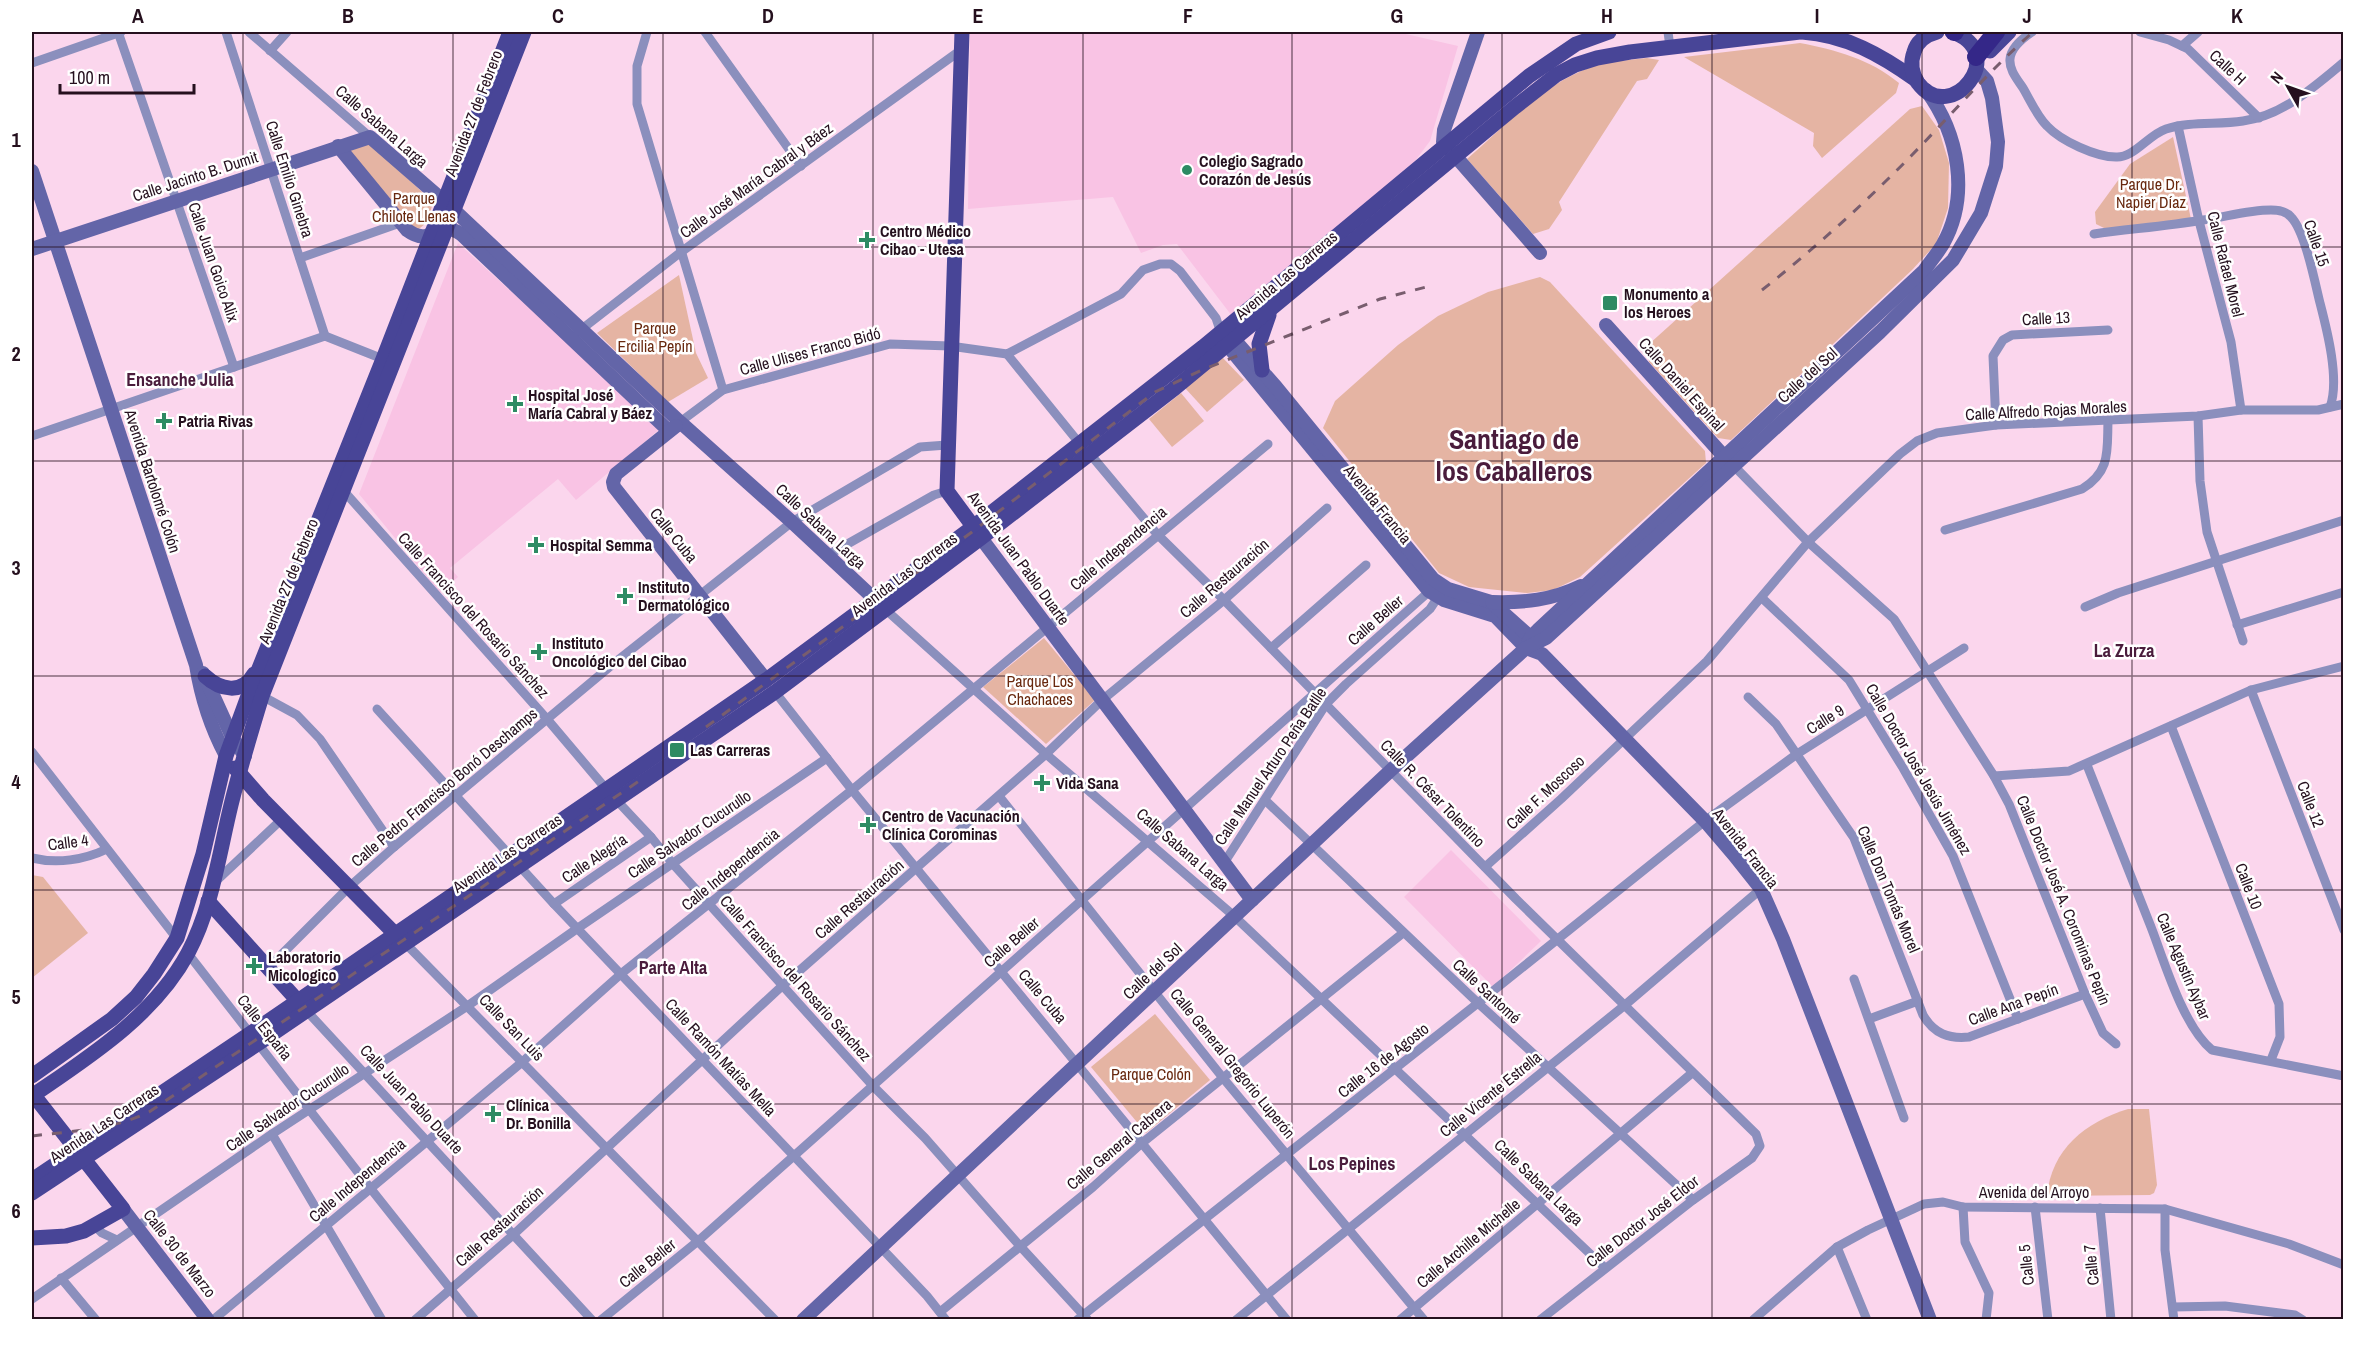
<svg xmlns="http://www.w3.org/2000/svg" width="2375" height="1351" font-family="'Archivo Narrow',sans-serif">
<rect width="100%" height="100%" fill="#fbd6ed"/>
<g fill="#f9c3e4">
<path d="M970 32H1397L1458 46 1430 141 1415 161 1232 316 1177 244 1163 245 1141 253 1113 197 968 209Z"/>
<path d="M458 243 661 428 576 500 558 479 450 568 458 577 440 593 359 494Z"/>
<path d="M1451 850 1541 941 1493 987 1404 897Z"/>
</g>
<g fill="#e5b4a3">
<path d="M1800 43C1836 50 1870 59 1899 83L1896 93 1822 158 1813 146 1814 133 1684 57Z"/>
<path d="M1647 58 1659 60 1647 79 1637 81 1559 202 1562 210 1549 229 1533 234 1467 159C1506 125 1542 85 1591 67 1608 61 1629 60 1647 58Z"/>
<path d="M1922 106 1939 130 1949 163 1948 208 1936 244 1912 270 1731 440 1718 438 1649 362 1648 345 1910 109Z"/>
<path d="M2173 137 2191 219 2116 234 2096 224 2095 212 2130 164Z"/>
<path d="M366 140 433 202C430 213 428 226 416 230L408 225 343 149Z"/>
<path d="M679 275 696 353 708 378 668 402 597 333Z"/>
<path d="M1540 277 1550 282 1705 451 1706 463 1580 577 1553 590 1527 593 1469 587 1439 573 1323 428 1335 401 1398 345 1438 316 1488 292Z"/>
<path d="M1222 357 1244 380 1207 412 1185 388Z"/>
<path d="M1181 393 1204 421 1172 447 1149 419Z"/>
<path d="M1044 638 1095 700 1046 744 983 687Z"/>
<path d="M32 875 43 877 88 933 32 978Z"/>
<path d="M1155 1014 1210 1080 1146 1133 1091 1067Z"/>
<path d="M2128 1109H2149L2157 1185 2154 1193 2150 1195 2047 1196C2051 1149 2086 1122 2128 1109Z"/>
</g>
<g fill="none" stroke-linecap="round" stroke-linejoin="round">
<g stroke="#8b8fbd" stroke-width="9">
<path d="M118 32 234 367"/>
<path d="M226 32 325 336"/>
<path d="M249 32 370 137"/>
<path d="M647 32 637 66V104L723 390"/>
<path d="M705 32 801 166"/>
<path d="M1668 32 1670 47"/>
<path d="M2032 32C2023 38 2011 47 2010 59 2009 70 2017 79 2023 88 2030 100 2037 116 2047 126 2061 141 2096 157 2116 157 2134 158 2148 135 2166 129 2190 121 2218 125 2243 121 2282 116 2314 87 2344 62"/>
<path d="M2140 32 2169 40 2188 49 2259 118"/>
<path d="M2182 46 2198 32"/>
<path d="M270 51 287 32"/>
<path d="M32 63 121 32"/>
<path d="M2178 126 2199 221 2231 342 2241 410"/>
<path d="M2094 234C2130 229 2167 226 2203 220 2225 217 2248 210 2271 210 2278 210 2286 211 2291 217 2305 231 2315 283 2320 303 2327 330 2340 380 2330 407"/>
<path d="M300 258 400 223"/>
<path d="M578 332 681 252 961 50"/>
<path d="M1007 354 1080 444"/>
<path d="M2198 416 2200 481 2207 532 2243 641"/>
<path d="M680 422 723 390 890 344 950 346 1007 354 1121 294 1143 270 1160 264H1171L1180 271 1216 318 1221 333"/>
<path d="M1996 425 1993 356 2003 340 2012 335 2108 330"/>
<path d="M32 436 325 336 383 359"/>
<path d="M1090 454 1157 534 1224 600 1516 899 1756 1134 1760 1146 1752 1158 1693 1200 1540 1320"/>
<path d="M1733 465 1808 542 1894 619 1994 776 2009 804 2085 994 2103 1033 2116 1044"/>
<path d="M342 489 547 719 607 790 651 837 673 864 873 1086 925 1138 1020 1246 1088 1320"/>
<path d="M1945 530 2082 489C2111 471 2107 451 2108 421"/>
<path d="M828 555 934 495 947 491"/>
<path d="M1762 598 1849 680 1903 768 1953 856 2018 1019"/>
<path d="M2085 607 2118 593 2344 520"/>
<path d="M886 610 1046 754 1234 916 1605 1268"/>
<path d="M2237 625 2344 592"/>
<path d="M1271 648 1366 565"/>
<path d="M2251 690 2344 930"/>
<path d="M775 692 852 790 1287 1320"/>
<path d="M262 696 297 715 320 739 394 847"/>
<path d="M1748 697 1776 724 1854 838 1923 1015C1934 1034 1949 1039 1969 1037L2085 994"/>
<path d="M377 709 554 904 927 1296 946 1320"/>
<path d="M2171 726 2279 1004 2280 1037 2271 1060"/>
<path d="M32 752 178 940"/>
<path d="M2087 765C2108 819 2130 873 2151 927 2165 963 2183 1026 2212 1050L2344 1076"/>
<path d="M1994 776 2069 771 2251 690 2344 666"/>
<path d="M999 796 1223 1078 1424 1320"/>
<path d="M1265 800 1478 1003 1693 1200"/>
<path d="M32 858C57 864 84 860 107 849"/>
<path d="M1224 863 1326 704 1346 684 1430 609 1440 594"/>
<path d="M1485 867 1561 799 1707 661 1808 542 1900 454 1917 441 1937 433 1996 425 2198 416 2241 410H2318L2344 404"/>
<path d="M214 883 282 819"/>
<path d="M554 904 651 837"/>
<path d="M405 943 775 1320"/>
<path d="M186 951 371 1189 475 1320"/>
<path d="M268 968 349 887 394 847 613 664 792 522 920 447 947 445"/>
<path d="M1854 979 1904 1118"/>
<path d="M304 1008 592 1320"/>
<path d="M1869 1019 1918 1001"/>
<path d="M272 1134 382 1320"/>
<path d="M1963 1207 1965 1242 1989 1293 1986 1320"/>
<path d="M2035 1207 2048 1320"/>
<path d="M2100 1208 2111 1320"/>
<path d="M2165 1209V1250L2174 1320"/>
<path d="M95 1226 102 1233 117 1240"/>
<path d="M1837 1247 1867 1320"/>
<path d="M61 1278 96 1320"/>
<path d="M32 1299 272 1134 466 1007 578 928 827 758"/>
<path d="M2173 1307 2225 1306 2295 1315 2303 1320"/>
<path d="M940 1312 1093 1187 1142 1143 1403 933"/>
<path d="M213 1320 521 1063 622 973 852 790 1268 444"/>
<path d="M415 1320 513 1235 782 986 1046 754 1101 701 1224 600 1327 508"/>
<path d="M601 1320 698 1241 1432 589"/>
<path d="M1077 1320 1478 1003 1705 821 1797 754 1964 648"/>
<path d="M1236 1320 1625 1005 1761 889"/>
<path d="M1400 1320 1692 1073"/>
<path d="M1753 1320 1837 1247 1868 1230 1924 1204 1943 1202 1963 1207 2165 1209 2289 1244 2344 1265"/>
</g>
<g stroke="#6365a8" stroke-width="14">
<path d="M1478 32 1444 130 1443 142 1540 253"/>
<path d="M338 146 407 230C433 249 434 217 461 234L669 431"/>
<path d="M32 171 196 665C201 697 211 728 226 756"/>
<path d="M32 249 370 137 454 210 680 422 792 522 882 606"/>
<path d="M1606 325 1729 462"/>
<path d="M1222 335 1228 346 1429 591 1444 600 1495 616 1526 648 1542 654 1705 821 1734 855 1761 889 1783 939 1930 1320"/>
<path d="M1231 336 1276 387 1433 579 1448 589 1491 602 1536 642"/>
<path d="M676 426 616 474 613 482 614 487 766 680"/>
<path d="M981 538 1252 900"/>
<path d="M1492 602C1524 603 1552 600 1581 586"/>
<path d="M1526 648 1531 637 1538 630 1924 271C1930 262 1937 254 1943 244 1970 196 1959 134 1926 90"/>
<path d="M203 673 233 739 245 756"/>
<path d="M123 1209 208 1320"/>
<path d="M803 1320 1390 771 1526 648 1546 638 1880 332 1953 260 1981 213 1996 166 1998 142 1992 98 1987 81 1976 69"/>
</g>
<g stroke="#484597" stroke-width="15">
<path d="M962 32 947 491 978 533"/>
<path d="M1802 32C1846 35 1881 55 1916 80"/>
<path d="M1937 32C1926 35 1917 41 1914 52 1910 63 1912 74 1918 83 1951 127 2011 52 1952 32"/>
<path d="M1990 51 2009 32"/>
<path d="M1262 370 1259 344 1269 315"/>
<path d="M205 676C220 690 242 695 254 674"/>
<path d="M235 768 263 800 402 941"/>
<path d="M208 901 297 1000"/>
<path d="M32 1076 112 1019 136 997 154 974 177 938 203 854 226 756 248 696 383 359 510 32"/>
<path d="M32 1093 123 1209 84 1231 66 1236 32 1238"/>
<path d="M32 1096C89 1057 154 1016 188 953 212 908 219 854 231 805 240 768 251 732 262 696L524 32"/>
<path d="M32 1180 251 1033 766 680 973 527 1203 347 1529 76 1576 44 1609 32"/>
<path d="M32 1193 259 1043 775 692 981 538 1175 388 1515 107 1556 75 1575 65 1597 58 1630 52 1800 32"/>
</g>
<g stroke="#342788" stroke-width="18">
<path d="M1954 32H1955"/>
<path d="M1976 57 1996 32"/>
</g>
<g stroke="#785d6e" stroke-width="3" stroke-dasharray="10 10" stroke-linecap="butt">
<path d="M1762 290C1814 249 1865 203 1911 156 1952 114 1990 70 2033 32"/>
<path d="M706 727 972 532 1155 392 1202 370 1380 299 1434 285"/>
<path d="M32 1136C72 1131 112 1130 149 1112L645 777"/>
</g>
</g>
<path fill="none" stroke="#25101e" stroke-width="1.5" stroke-opacity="0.55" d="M243 32V1320M453 32V1320M663 32V1320M873 32V1320M1083 32V1320M1292 32V1320M1502 32V1320M1712 32V1320M1922 32V1320M2132 32V1320M32 247H2344M32 461H2344M32 676H2344M32 890H2344M32 1104H2344"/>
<g fill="#2d8b63" stroke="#fff" stroke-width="2">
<circle cx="1187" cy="170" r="6"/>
<path d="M864 231h6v6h6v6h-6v6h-6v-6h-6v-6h6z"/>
<rect x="1602" y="295" width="16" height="16" rx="3"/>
<path d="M512 395h6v6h6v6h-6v6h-6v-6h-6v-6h6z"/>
<path d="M161 412h6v6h6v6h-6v6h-6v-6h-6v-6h6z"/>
<path d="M533 536h6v6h6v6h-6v6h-6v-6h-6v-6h6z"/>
<path d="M622 587h6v6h6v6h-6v6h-6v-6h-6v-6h6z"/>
<path d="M536 643h6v6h6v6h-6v6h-6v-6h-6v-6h6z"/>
<rect x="669" y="742" width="16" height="16" rx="3"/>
<path d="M1039 774h6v6h6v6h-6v6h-6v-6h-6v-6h6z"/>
<path d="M865 816h6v6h6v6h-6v6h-6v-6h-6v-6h6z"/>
<path d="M251 957h6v6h6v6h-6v6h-6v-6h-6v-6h6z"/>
<path d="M490 1105h6v6h6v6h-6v6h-6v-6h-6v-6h6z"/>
</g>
<g text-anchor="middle" stroke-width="5" stroke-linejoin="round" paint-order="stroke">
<g font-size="16" fill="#25101e" stroke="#fff">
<text transform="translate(2228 67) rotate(43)" y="6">Calle H</text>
<text transform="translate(473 113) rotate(-69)" y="6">Avenida 27 de Febrero</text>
<text transform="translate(382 126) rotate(41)" y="6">Calle Sabana Larga</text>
<text transform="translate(195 176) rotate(-18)" y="6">Calle Jacinto B. Dumit</text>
<text transform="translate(290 179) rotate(72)" y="6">Calle Emilio Ginebra</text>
<text transform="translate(756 180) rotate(-36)" y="6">Calle José María Cabral y Báez</text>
<text transform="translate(2317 243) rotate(71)" y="6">Calle 15</text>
<text transform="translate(214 262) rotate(71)" y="6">Calle Juan Goico Alix</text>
<text transform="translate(2226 264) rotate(76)" y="6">Calle Rafael Morel</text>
<text transform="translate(1286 275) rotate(-40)" y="6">Avenida Las Carreras</text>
<text transform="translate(2046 318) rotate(-3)" y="6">Calle 13</text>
<text transform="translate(810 351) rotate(-15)" y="6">Calle Ulises Franco Bidó</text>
<text transform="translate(1807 375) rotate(-42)" y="6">Calle del Sol</text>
<text transform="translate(1682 384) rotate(48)" y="6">Calle Daniel Espinal</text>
<text transform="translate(2046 410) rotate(-3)" y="6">Calle Alfredo Rojas Morales</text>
<text transform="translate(153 481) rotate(72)" y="6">Avenida Bartolomé Colón</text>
<text transform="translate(1378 504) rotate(51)" y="6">Avenida Francia</text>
<text transform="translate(821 526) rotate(43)" y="6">Calle Sabana Larga</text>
<text transform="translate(674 535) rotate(51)" y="6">Calle Cuba</text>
<text transform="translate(1118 548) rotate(-40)" y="6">Calle Independencia</text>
<text transform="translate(1019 558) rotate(54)" y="6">Avenida Juan Pablo Duarte</text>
<text transform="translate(904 574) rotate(-37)" y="6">Avenida Las Carreras</text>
<text transform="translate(1224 578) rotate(-41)" y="6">Calle Restauración</text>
<text transform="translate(288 581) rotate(-68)" y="6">Avenida 27 de Febrero</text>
<text transform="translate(474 615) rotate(48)" y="6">Calle Francisco del Rosario Sánchez</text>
<text transform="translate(1375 620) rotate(-41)" y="6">Calle Beller</text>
<text transform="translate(1825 719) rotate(-32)" y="6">Calle 9</text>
<text transform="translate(1270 766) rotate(-56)" y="6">Calle Manuel Arturo Peña Batlle</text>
<text transform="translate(1919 769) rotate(60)" y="6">Calle Doctor José Jesús Jiménez</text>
<text transform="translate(444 787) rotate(-40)" y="6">Calle Pedro Francisco Bonó Deschamps</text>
<text transform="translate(1545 792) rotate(-43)" y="6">Calle F. Moscoso</text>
<text transform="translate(1433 793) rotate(46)" y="6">Calle R. César Tolentino</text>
<text transform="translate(2311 804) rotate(69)" y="6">Calle 12</text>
<text transform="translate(689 834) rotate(-34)" y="6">Calle Salvador Cucurullo</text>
<text transform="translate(68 842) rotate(-7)" y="6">Calle 4</text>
<text transform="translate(1746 848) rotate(52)" y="6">Avenida Francia</text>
<text transform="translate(1183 849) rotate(41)" y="6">Calle Sabana Larga</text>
<text transform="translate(507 853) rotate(-34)" y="6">Avenida Las Carreras</text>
<text transform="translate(594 858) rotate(-34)" y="6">Calle Alegría</text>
<text transform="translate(730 869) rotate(-39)" y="6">Calle Independencia</text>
<text transform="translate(2249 886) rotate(69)" y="6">Calle 10</text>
<text transform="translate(1889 889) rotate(67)" y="6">Calle Don Tomás Morel</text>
<text transform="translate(859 899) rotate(-41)" y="6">Calle Restauración</text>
<text transform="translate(2064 900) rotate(68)" y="6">Calle Doctor José A. Corominas Pepín</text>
<text transform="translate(1011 942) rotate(-41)" y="6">Calle Beller</text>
<text transform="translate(2184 966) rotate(67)" y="6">Calle Agustín Aybar</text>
<text transform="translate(1152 971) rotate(-43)" y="6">Calle del Sol</text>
<text transform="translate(796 978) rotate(48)" y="6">Calle Francisco del Rosario Sánchez</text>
<text transform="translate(1487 991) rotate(43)" y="6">Calle Santomé</text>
<text transform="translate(1043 996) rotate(50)" y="6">Calle Cuba</text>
<text transform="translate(2013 1004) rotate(-20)" y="6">Calle Ana Pepín</text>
<text transform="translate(265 1027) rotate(52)" y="6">Calle España</text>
<text transform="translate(512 1027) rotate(46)" y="6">Calle San Luis</text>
<text transform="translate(721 1057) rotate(47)" y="6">Calle Ramón Matías Mella</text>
<text transform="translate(1383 1060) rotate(-38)" y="6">Calle 16 de Agosto</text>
<text transform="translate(1233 1063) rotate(51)" y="6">Calle General Gregorio Luperón</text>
<text transform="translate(1490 1094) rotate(-39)" y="6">Calle Vicente Estrella</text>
<text transform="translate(412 1099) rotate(47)" y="6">Calle Juan Pablo Duarte</text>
<text transform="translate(287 1107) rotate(-34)" y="6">Calle Salvador Cucurullo</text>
<text transform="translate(104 1123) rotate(-34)" y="6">Avenida Las Carreras</text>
<text transform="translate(1119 1144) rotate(-40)" y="6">Calle General Cabrera</text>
<text transform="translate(357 1180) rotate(-40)" y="6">Calle Independencia</text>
<text transform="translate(1539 1182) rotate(44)" y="6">Calle Sabana Larga</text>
<text x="2034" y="1198">Avenida del Arroyo</text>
<text transform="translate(1642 1221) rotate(-38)" y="6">Calle Doctor José Eldor</text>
<text transform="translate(499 1226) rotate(-42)" y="6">Calle Restauración</text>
<text transform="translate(1468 1243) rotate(-40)" y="6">Calle Archille Michelle</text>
<text transform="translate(180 1253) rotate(52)" y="6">Calle 30 de Marzo</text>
<text transform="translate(647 1263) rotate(-39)" y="6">Calle Beller</text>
<text transform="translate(2026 1265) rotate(-96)" y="6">Calle 5</text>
<text transform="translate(2091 1265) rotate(-96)" y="6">Calle 7</text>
</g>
<g font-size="16" font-weight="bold" fill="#25101e" stroke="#fff" text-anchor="start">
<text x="1199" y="167">Colegio Sagrado<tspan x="1199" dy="18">Corazón de Jesús</tspan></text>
<text x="880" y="237">Centro Médico<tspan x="880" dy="18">Cibao - Utesa</tspan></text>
<text x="1624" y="300">Monumento a<tspan x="1624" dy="18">los Heroes</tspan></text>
<text x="528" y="401">Hospital José<tspan x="528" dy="18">María Cabral y Báez</tspan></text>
<text x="178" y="427">Patria Rivas</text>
<text x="550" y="551">Hospital Semma</text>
<text x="638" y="593">Instituto<tspan x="638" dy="18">Dermatológico</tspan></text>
<text x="552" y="649">Instituto<tspan x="552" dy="18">Oncológico del Cibao</tspan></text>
<text x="690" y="756">Las Carreras</text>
<text x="1056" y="789">Vida Sana</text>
<text x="882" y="822">Centro de Vacunación<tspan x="882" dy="18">Clínica Corominas</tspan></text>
<text x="268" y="963">Laboratorio<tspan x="268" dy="18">Micologico</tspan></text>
<text x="506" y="1111">Clínica<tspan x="506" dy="18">Dr. Bonilla</tspan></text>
</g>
<g font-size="16" fill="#68280e" stroke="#fff">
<text x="2151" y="190">Parque Dr.<tspan x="2151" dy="18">Napier Díaz</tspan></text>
<text x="414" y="204">Parque<tspan x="414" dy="18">Chilote Llenas</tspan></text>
<text x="655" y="334">Parque<tspan x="655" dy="18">Ercilia Pepín</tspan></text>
<text x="1040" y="687">Parque Los<tspan x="1040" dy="18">Chachaces</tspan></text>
<text x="1151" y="1080">Parque Colón</text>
</g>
<g font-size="18" font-weight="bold" fill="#4a1c3c" stroke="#fff">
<text x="180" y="386">Ensanche Julia</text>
<text x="2124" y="657">La Zurza</text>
<text x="673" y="974">Parte Alta</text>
<text x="1352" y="1170">Los Pepines</text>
</g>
<g font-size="28" font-weight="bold" fill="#4a1c3c" stroke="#fff">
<text x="1514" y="449">Santiago de<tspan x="1514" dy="32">los Caballeros</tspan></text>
</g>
</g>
<rect width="2375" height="1351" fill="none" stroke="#ffffff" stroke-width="66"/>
<g transform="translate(2288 87) rotate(310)" stroke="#ffffff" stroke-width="4.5" paint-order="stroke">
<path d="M0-4.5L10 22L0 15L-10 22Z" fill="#25101e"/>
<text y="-9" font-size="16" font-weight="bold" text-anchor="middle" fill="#25101e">N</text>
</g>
<path d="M60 84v9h134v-9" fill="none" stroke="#25101e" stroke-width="3"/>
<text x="69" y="84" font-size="18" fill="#25101e" stroke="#ffffff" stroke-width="4.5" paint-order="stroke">100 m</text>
<rect x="33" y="33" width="2309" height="1285" fill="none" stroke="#25101e" stroke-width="2"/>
<g font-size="20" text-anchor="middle" font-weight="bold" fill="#25101e">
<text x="138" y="23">A</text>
<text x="348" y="23">B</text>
<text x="558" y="23">C</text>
<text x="768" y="23">D</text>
<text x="978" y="23">E</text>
<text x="1188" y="23">F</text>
<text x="1397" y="23">G</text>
<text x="1607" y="23">H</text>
<text x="1817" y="23">I</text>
<text x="2027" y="23">J</text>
<text x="2237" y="23">K</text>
<text x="16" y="147">1</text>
<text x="16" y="361">2</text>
<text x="16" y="575">3</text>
<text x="16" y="789">4</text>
<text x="16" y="1004">5</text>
<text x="16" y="1218">6</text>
</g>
</svg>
